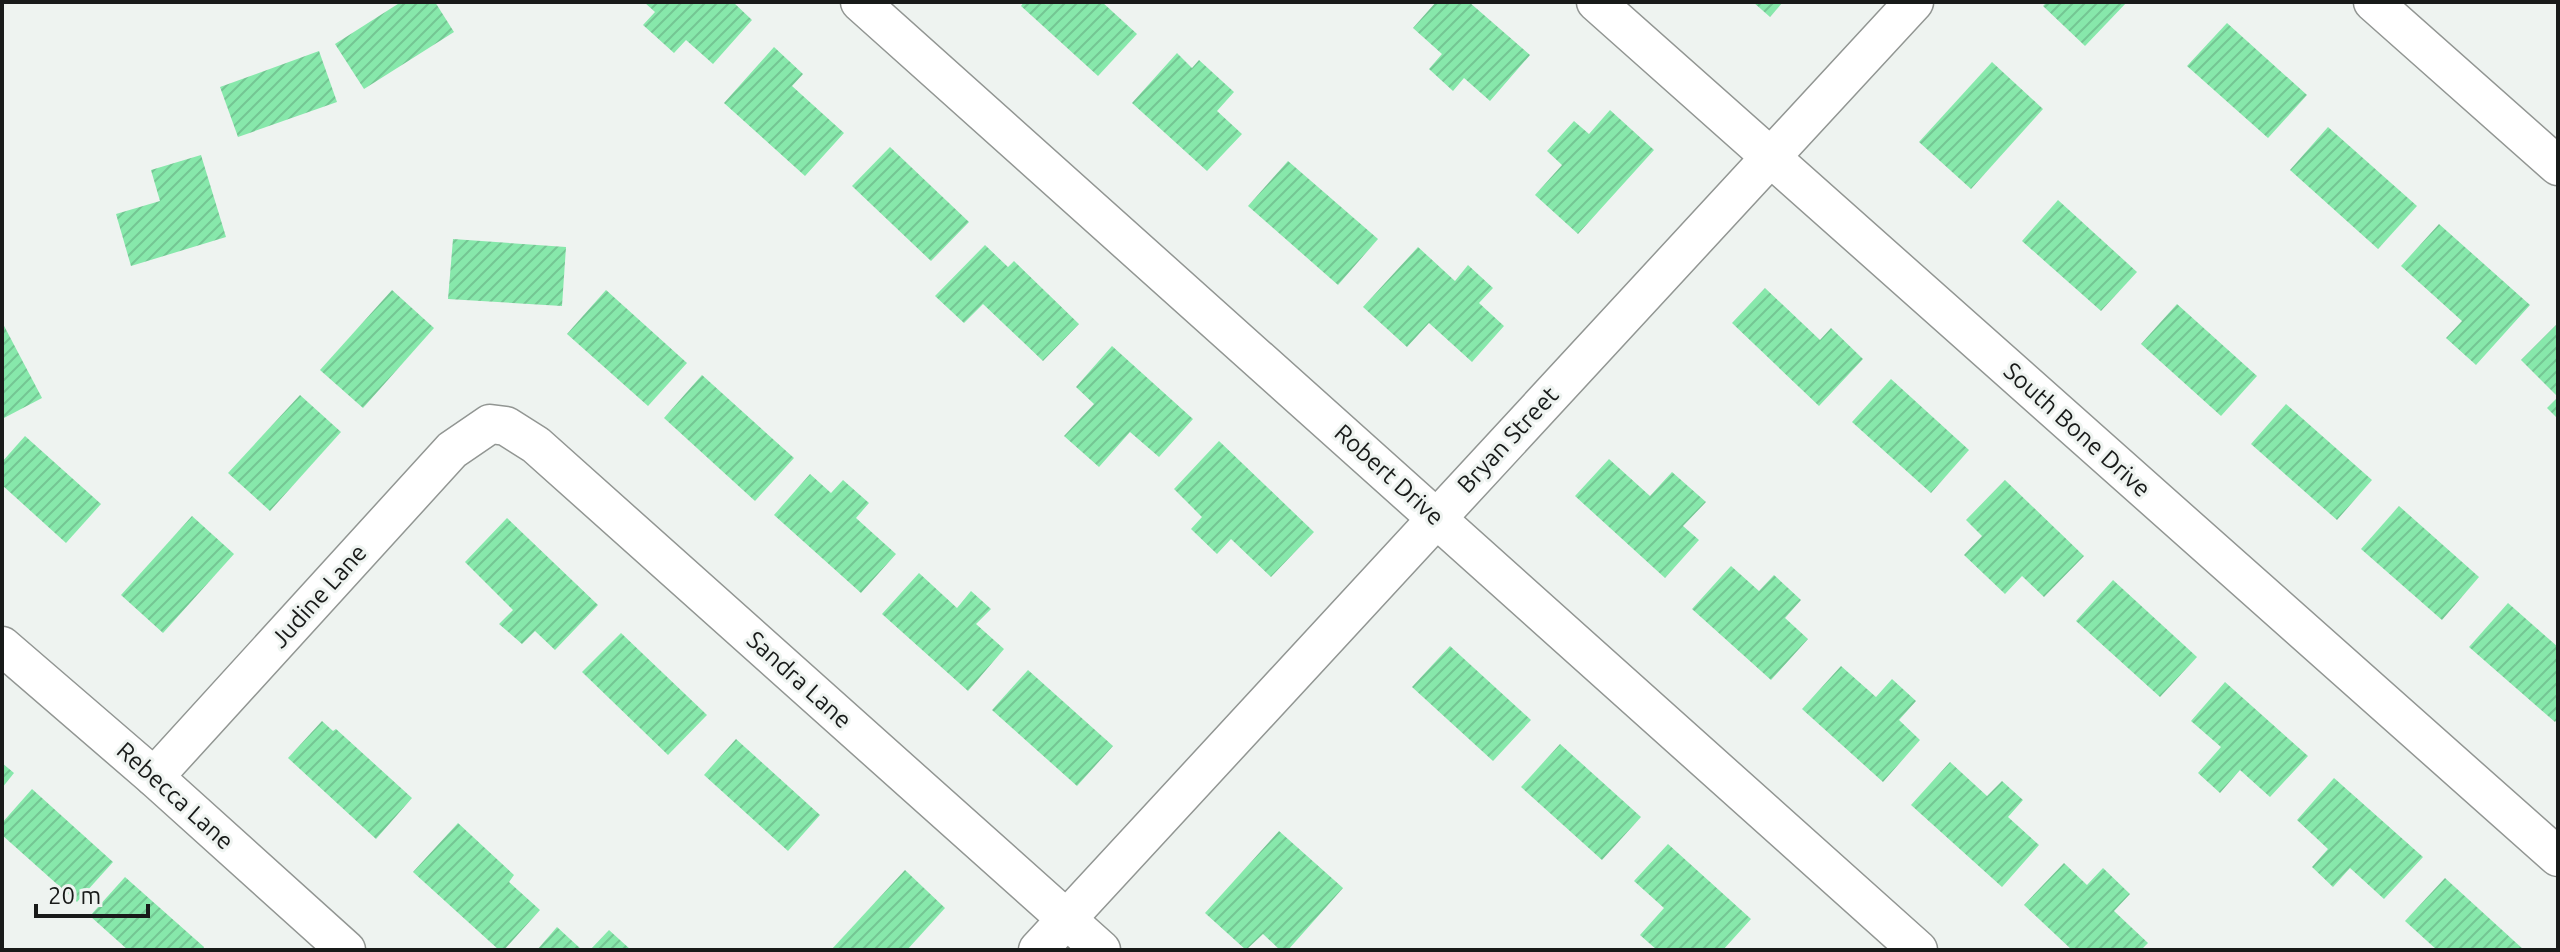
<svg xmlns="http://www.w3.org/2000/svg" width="2560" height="952" font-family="Ubuntu,sans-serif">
<defs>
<pattern id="building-hatch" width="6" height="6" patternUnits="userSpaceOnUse" patternTransform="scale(2)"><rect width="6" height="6" fill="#87e8ab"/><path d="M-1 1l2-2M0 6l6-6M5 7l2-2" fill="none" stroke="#74c693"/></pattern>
</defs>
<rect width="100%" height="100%" fill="#eef3f0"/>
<g fill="url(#building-hatch)">
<path d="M401 2H435L454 32 364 89 335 44Z"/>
<path d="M644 2H733L752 20 713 64 686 40 674 53 643 25 655 12Z"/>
<path d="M1024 2H1102L1137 34 1098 76 1021 6Z"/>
<path d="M1436 2H1469L1530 55 1490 101 1464 78 1453 91 1429 69 1442 54 1413 28Z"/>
<path d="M1753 2H1783L1770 17Z"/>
<path d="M2047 2H2127L2085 46 2043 6Z"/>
<path d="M2227 23 2307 95 2268 138 2187 66Z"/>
<path d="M774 47 803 74 792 86 844 133 805 176 724 103Z"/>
<path d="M319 51 337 102 238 137 220 87Z"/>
<path d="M1177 53 1192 68 1199 60 1234 92 1217 111 1242 134 1207 171 1132 103Z"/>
<path d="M1992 62 2043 109 1971 189 1919 142Z"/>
<path d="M1610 110 1654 150 1578 234 1535 195 1562 165 1547 151 1574 121 1589 134Z"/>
<path d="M2328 127 2417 206 2378 249 2290 170Z"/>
<path d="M890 147 969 222 931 261 852 186Z"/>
<path d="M201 155 226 237 131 266 116 214 160 201 151 170Z"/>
<path d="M1288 161 1378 239 1338 285 1248 206Z"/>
<path d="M2058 200 2137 272 2101 311 2022 241Z"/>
<path d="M2439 224 2530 305 2476 365 2446 338 2462 321 2401 266Z"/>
<path d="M453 239 566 247 562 306 448 299Z"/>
<path d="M985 245 1008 267 1014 261 1079 324 1043 361 983 304 964 323 935 296Z"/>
<path d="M1418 247 1455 281 1468 265 1493 288 1479 303 1504 326 1472 362 1429 323 1407 347 1363 307Z"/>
<path d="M1765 288 1820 340 1831 328 1863 359 1819 406 1732 323Z"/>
<path d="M392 290 434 328 363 408 320 370Z"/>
<path d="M606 290 687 363 648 406 567 334Z"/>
<path d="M2177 304 2257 376 2221 416 2141 344Z"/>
<path d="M2 322 42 398 2 419Z"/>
<path d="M2558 323V397L2521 360Z"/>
<path d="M1112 346 1193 419 1159 457 1130 432 1099 467 1064 436 1094 404 1076 387Z"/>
<path d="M702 375 794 458 755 501 664 418Z"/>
<path d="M1891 379 1969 450 1931 493 1852 422Z"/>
<path d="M300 395 341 432 270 511 228 473Z"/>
<path d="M2558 397V419L2547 408Z"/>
<path d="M2286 404 2372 480 2337 520 2251 444Z"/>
<path d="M25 436 101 504 66 543 2 485V462Z"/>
<path d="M1219 441 1314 532 1271 577 1231 539 1217 554 1191 529 1202 517 1174 489Z"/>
<path d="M1609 459 1650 496 1672 472 1706 502 1683 526 1699 540 1665 578 1575 496Z"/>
<path d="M810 474 831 493 843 480 869 503 856 518 896 554 861 593 774 515Z"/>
<path d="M2005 480 2084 556 2044 597 2022 576 2005 594 1964 555 1982 536 1966 520Z"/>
<path d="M2399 506 2479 577 2442 620 2361 549Z"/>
<path d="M192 516 234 554 163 633 121 595Z"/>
<path d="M507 518 598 605 555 650 535 631 522 644 499 624 513 610 465 562Z"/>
<path d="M1731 566 1759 591 1774 575 1801 600 1785 618 1808 639 1771 680 1692 609Z"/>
<path d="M919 573 957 608 971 591 991 609 976 624 1004 649 968 691 882 614Z"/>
<path d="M2113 580 2197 657 2160 697 2076 621Z"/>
<path d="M2508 603 2558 647V718L2555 722 2469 647Z"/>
<path d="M621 633 707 715 668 755 582 672Z"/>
<path d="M1450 646 1531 720 1493 761 1412 687Z"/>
<path d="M1841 666 1876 697 1892 679 1916 701 1899 720 1920 740 1883 782 1802 709Z"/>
<path d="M1028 670 1113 746 1077 786 992 710Z"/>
<path d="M2225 682 2308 756 2270 797 2240 770 2220 793 2198 773 2221 747 2191 721Z"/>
<path d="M322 721 333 731 336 729 412 798 376 839 288 758Z"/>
<path d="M736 739 820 815 788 851 704 775Z"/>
<path d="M1560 744 1641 817 1602 860 1521 787Z"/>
<path d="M1950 762 1987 796 2002 781 2023 800 2008 817 2039 845 2002 887 1911 805Z"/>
<path d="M2 763 14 773 2 788Z"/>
<path d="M2334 778 2423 857 2384 899 2350 868 2333 887 2312 867 2328 849 2297 820Z"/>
<path d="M32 789 113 862 77 902 2 835V823Z"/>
<path d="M458 823 514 875 509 882 540 910 504 950H499L413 872Z"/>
<path d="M1279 831 1343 888 1288 950H1280L1263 934 1246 950 1205 913Z"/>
<path d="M1668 844 1751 919 1723 950H1657L1640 935 1664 908 1634 881Z"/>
<path d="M2064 863 2087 885 2103 868 2130 894 2114 911 2148 943 2141 950H2072L2024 905Z"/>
<path d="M905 870 945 908 907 950H831Z"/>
<path d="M125 877 204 947 202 950H128L90 916Z"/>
<path d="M2445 878 2524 950H2437L2405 921Z"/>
<path d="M557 927 582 950H537Z"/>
<path d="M609 930 631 950H590Z"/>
</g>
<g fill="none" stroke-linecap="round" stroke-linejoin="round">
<defs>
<g id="minor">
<path d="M860 2 1918 950"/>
<path d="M1596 2 2558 857"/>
<path d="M2373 2 2558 166"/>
<path d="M2 646 154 777 346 950"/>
<path d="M154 777 452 450 490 424 506 426 536 445 1101 950"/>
<path d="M1038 950 1914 2"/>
</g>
</defs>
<use href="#minor" stroke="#929693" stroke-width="41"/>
<use href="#minor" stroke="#fff" stroke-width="38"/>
</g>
<g text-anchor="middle" stroke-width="6" stroke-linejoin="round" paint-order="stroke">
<g font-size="24" fill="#181a19" stroke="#eef3f0">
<text transform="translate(2077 430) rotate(42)" y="8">South Bone Drive</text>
<text transform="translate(1508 440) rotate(-47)" y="8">Bryan Street</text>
<text transform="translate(1389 475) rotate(42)" y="8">Robert Drive</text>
<text transform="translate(319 596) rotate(-48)" y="8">Judine Lane</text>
<text transform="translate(799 680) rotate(42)" y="8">Sandra Lane</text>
<text transform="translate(175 796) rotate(42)" y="8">Rebecca Lane</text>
</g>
</g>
<rect width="2560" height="952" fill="none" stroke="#181a19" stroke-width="8"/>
<path d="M36 904v12h112v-12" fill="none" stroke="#181a19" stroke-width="4"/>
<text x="48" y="904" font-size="24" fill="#181a19" stroke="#eef3f0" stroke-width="6" paint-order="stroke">20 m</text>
</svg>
